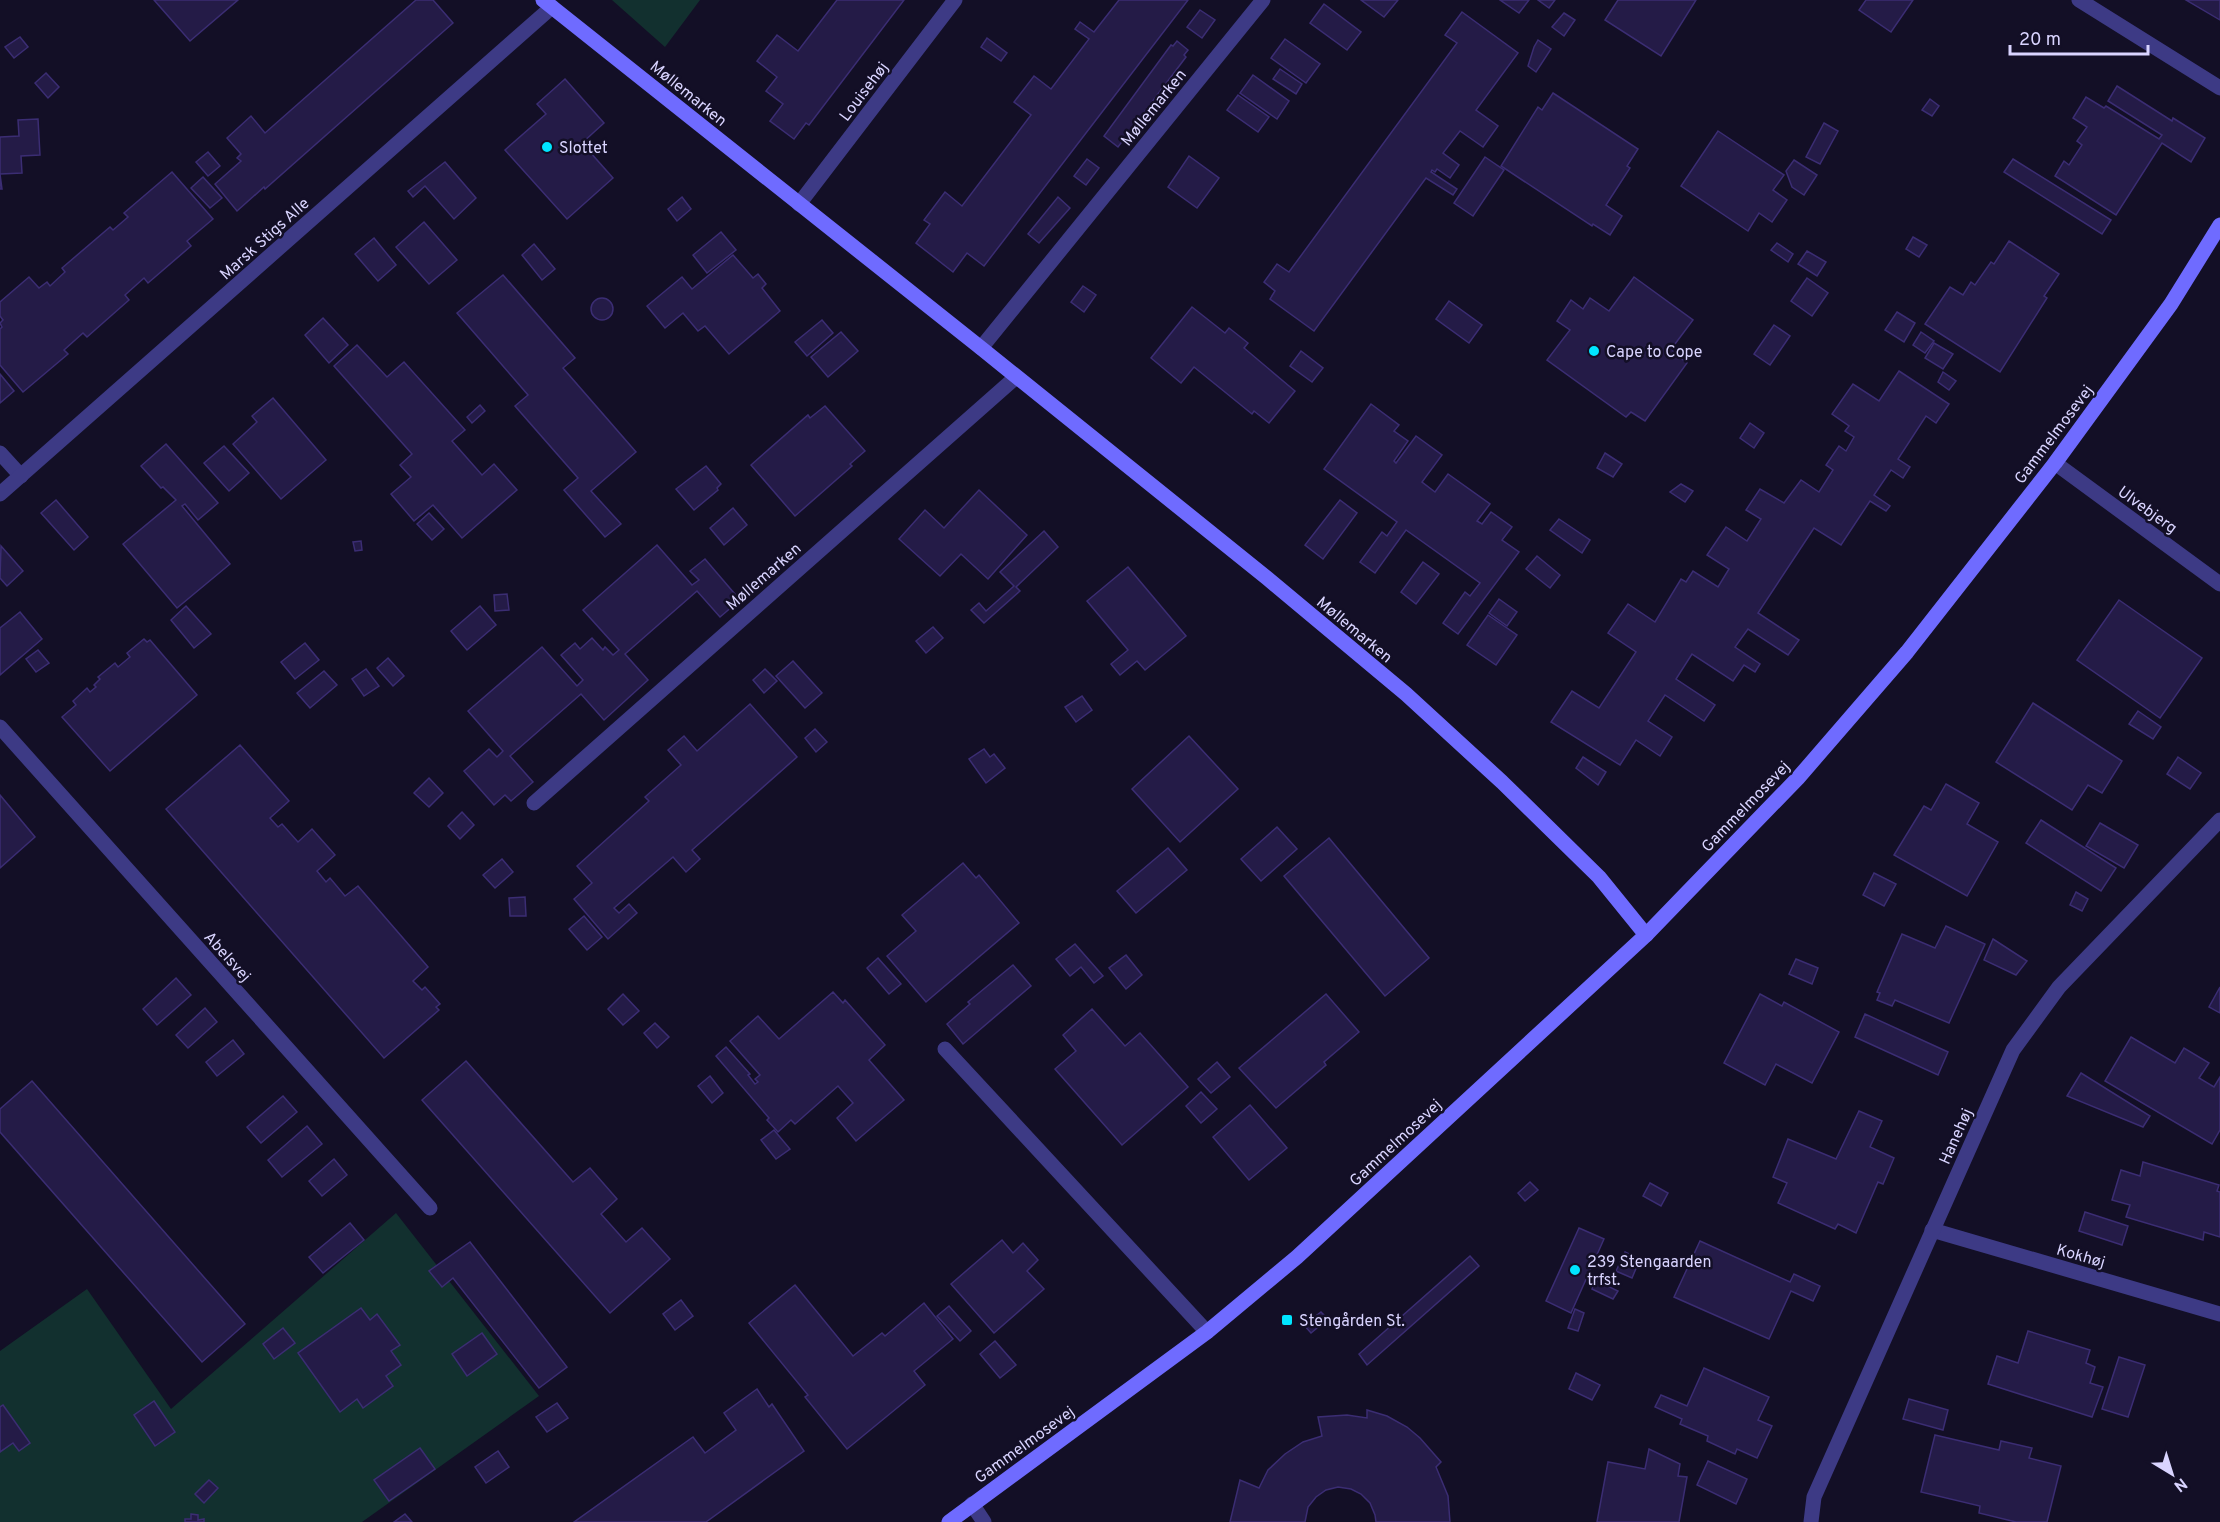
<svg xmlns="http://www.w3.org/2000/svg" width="2220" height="1522" font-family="Overpass,sans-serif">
<rect width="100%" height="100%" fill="#130f26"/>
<g fill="#12302f">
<path d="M612 0H700L665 47Z"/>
<path d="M396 1213 539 1396 362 1522H0V1351L87 1289 171 1409Z"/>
</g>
<g fill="#241b47" stroke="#3b2d73" stroke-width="1.5">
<path d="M154 0H238L190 41Z"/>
<path d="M416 0H433L453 23 265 189 264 187 237 211 215 184 241 161 237 158 241 154 227 138 251 116 265 133Z"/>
<path d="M837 0H904L809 125 806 123 794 139 770 121 783 104 766 91 777 77 757 61 777 35 798 51Z"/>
<path d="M1119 0H1188L984 266 967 253 953 272 916 243 930 224 924 220 945 192 962 206 1031 115 1014 102 1034 76 1051 89 1089 39 1075 29 1080 22 1094 32Z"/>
<path d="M1361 0H1398L1384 17Z"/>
<path d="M1500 0H1529L1519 13Z"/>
<path d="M1538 0H1555L1549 8Z"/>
<path d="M1618 0H1696L1661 56 1605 20Z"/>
<path d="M1866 0H1913L1891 32 1859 10Z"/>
<path d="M2186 0H2220V20Z"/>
<path d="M1324 4 1361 32 1347 50 1310 23Z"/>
<path d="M1200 10 1215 20 1202 38 1187 27Z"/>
<path d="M1462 12 1518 53 1476 110 1498 126 1483 147 1460 131 1443 153 1459 165 1450 178 1437 169 1435 172 1432 170 1431 172 1457 189 1453 195 1426 178 1314 331 1270 299 1275 291 1264 282 1277 264 1289 272 1457 43 1445 35Z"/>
<path d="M1564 13 1575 20 1564 36 1552 27Z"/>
<path d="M20 37 28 47 14 58 5 47Z"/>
<path d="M987 38 1007 53 1001 61 981 47Z"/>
<path d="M1285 39 1320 64 1306 83 1271 58Z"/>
<path d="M1538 40 1551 49 1536 72 1528 66 1534 47Z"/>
<path d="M1177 41 1188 50 1184 55 1186 57 1118 147 1104 136 1171 45 1173 46Z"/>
<path d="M1280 69 1302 84 1296 94 1273 79Z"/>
<path d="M46 73 59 87 48 98 35 83Z"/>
<path d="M1253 75 1289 101 1277 119 1240 93Z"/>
<path d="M565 79 604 123 582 143 613 178 567 219 505 150 546 114 537 104Z"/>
<path d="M2117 86 2172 121 2173 118 2205 138 2191 162 2162 143 2116 215 2055 176 2064 161 2069 165 2082 145 2077 141 2087 127 2073 118 2086 97 2104 108 2106 106 2159 139 2162 135 2108 101Z"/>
<path d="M1553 93 1638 149 1627 166 1630 168 1606 205 1622 216 1610 235 1593 224 1592 226 1501 166 1538 107 1542 110Z"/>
<path d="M1238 95 1269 117 1258 132 1227 110Z"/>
<path d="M1930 99 1939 106 1932 116 1922 110Z"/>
<path d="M38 119 40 155 21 156 22 173 0 174 2 189H0V137L19 136 18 120Z"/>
<path d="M1824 123 1838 131 1820 164 1806 157Z"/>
<path d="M1718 131 1784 175 1773 190 1787 200 1772 222 1759 213 1748 231 1681 186Z"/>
<path d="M208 152 220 166 208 176 196 162Z"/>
<path d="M1189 156 1219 178 1197 208 1168 187Z"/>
<path d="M1485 157 1504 170 1473 216 1454 203Z"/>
<path d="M1087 159 1099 168 1086 185 1074 176Z"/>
<path d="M2013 159 2111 220 2102 234 2004 172Z"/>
<path d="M1794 160 1817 175 1804 195 1792 187 1786 171Z"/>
<path d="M445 162 476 198 454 219 425 186 413 197 408 191Z"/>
<path d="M172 172 213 219 187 241 191 246 148 283 144 278 125 295 129 300 87 337 83 333 64 350 68 354 23 392 0 365V329L2 327 0 323 3 320 0 316V302L29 277 39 288 47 282 50 286 65 272 62 268 110 227 113 230 128 217 124 213Z"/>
<path d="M203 177 222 198 210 208 191 188Z"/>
<path d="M682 197 691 209 677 221 668 209Z"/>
<path d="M1058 197 1070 208 1039 243 1028 234Z"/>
<path d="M424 222 457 260 429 284 396 247Z"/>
<path d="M721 232 736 250 707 273 693 255Z"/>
<path d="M1913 237 1927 245 1919 257 1906 249Z"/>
<path d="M374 238 396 265 378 281 355 254Z"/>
<path d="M2009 241 2059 274 2044 296 2047 298 2000 372 1925 324 1950 287 1963 295 1971 282 1975 285 1991 262 1994 264Z"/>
<path d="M1777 243 1793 254 1788 262 1771 250Z"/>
<path d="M534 244 555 269 542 280 522 255Z"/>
<path d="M1807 251 1826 262 1817 276 1798 264Z"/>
<path d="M733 255 753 278 758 274 766 284 762 288 780 311 729 354 705 326 698 331 683 313 665 328 647 306 682 277 692 289Z"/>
<path d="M503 275 575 358 563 368 636 452 591 491 621 524 605 537 564 490 578 478 515 406 528 395 457 313Z"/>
<path d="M1634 277 1693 320 1672 348 1673 352 1687 363 1645 421 1631 412 1626 417 1547 360 1570 330 1557 321 1571 300 1583 309 1590 298 1609 311Z"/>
<path d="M1807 278 1828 293 1812 316 1791 301Z"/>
<path d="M1083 286 1096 295 1084 312 1071 302Z"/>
<circle cx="602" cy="309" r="11"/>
<path d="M1449 301 1482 325 1469 343 1436 319Z"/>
<path d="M1192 307 1225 333 1229 328 1248 343 1244 348 1295 391 1269 423 1254 411 1252 414 1194 367 1181 383 1151 358Z"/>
<path d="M1897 312 1915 323 1904 342 1885 330Z"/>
<path d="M323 318 348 345 329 363 305 335Z"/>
<path d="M822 320 833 333 807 356 795 342Z"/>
<path d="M1774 325 1790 336 1770 365 1754 354Z"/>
<path d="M841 332 858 351 828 377 811 357Z"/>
<path d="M1921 332 1934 341 1925 353 1913 345Z"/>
<path d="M1934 343 1953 354 1943 369 1925 358Z"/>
<path d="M357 345 387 377 404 362 465 430 452 441 482 475 494 464 517 490 462 538 433 505 414 521 391 494 411 477 400 465 412 454 334 366Z"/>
<path d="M1301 351 1323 368 1312 382 1290 366Z"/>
<path d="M1899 371 1949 404 1936 423 1926 416 1898 459 1910 467 1903 478 1891 470 1874 495 1890 506 1886 511 1870 501 1841 545 1814 528 1758 613 1799 640 1788 655 1748 629 1735 647 1760 664 1755 672 1744 665 1733 681 1692 654 1676 679 1715 705 1704 721 1665 695 1648 721 1672 737 1660 756 1636 740 1620 765 1551 722 1572 691 1599 708 1636 652 1608 633 1628 604 1655 622 1681 579 1686 582 1693 571 1718 587 1729 569 1707 555 1726 527 1747 541 1761 519 1746 510 1760 489 1784 503 1801 480 1819 492 1833 470 1826 465 1839 446 1846 451 1854 437 1845 431 1849 426 1832 414 1853 384 1879 401Z"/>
<path d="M1943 372 1956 381 1949 390 1938 382Z"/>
<path d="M0 374 14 391 0 403Z"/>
<path d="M273 398 326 460 281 499 233 444 257 422 252 416Z"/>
<path d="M1371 404 1399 425 1394 431 1408 441 1394 461 1396 463 1416 436 1442 455 1422 482 1435 492 1448 474 1490 504 1477 521 1482 524 1491 512 1512 527 1502 540 1519 552 1458 634 1443 623 1465 592 1470 596 1480 583 1406 530 1375 573 1360 562 1382 532 1387 536 1397 522 1324 469Z"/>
<path d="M480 405 485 411 472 423 467 417Z"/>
<path d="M825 406 865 451 850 464 852 466 795 516 751 465 808 415 810 418Z"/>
<path d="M1750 423 1764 433 1754 448 1740 438Z"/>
<path d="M166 444 218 503 198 520 185 504 182 506 230 564 177 608 123 544 176 500 163 487 161 488 141 466Z"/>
<path d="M224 446 249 473 229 491 204 463Z"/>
<path d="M1605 453 1622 464 1613 477 1597 468Z"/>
<path d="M706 466 721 484 717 488 718 490 694 510 676 489Z"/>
<path d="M1681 484 1693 491 1685 502 1670 492Z"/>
<path d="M979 490 1027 535 988 579 961 554 940 576 899 539 925 510 944 528Z"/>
<path d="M56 500 88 537 74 550 41 513Z"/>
<path d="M1340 500 1357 513 1323 559 1305 545Z"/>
<path d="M733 508 747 525 724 545 710 528Z"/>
<path d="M429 513 444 529 432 540 417 524Z"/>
<path d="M1559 519 1590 540 1582 553 1550 530Z"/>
<path d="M1044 531 1058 547 1016 587 1020 591 984 623 971 610 979 603 986 611 1014 586 1000 572Z"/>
<path d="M361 541 362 550 355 551 353 542Z"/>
<path d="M657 545 692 585 699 580 690 571 705 559 740 600 720 617 697 591 625 654 648 680 604 720 581 694 510 756 533 782 511 801 505 795 494 805 464 771 489 749 497 757 503 751 468 711 542 647 577 686 583 680 561 655 575 643 580 649 592 638 603 650 605 647 613 655 619 650 583 610Z"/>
<path d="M1 546 23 571 7 586 0 578Z"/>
<path d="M1537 556 1560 575 1550 588 1526 569Z"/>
<path d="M1423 562 1439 574 1416 604 1401 592Z"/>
<path d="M1128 567 1186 636 1145 670 1137 661 1120 675 1111 664 1128 650 1087 601Z"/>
<path d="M507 594 509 610 495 611 494 595Z"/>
<path d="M1499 599 1517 612 1507 626 1489 613Z"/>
<path d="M2119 600 2202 658 2160 718 2077 660Z"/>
<path d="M186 606 211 634 194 648 171 620Z"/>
<path d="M480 606 496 625 467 650 451 631Z"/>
<path d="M20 612 42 639 0 675V628Z"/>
<path d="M1488 615 1517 635 1496 665 1467 645Z"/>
<path d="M933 627 943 638 926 653 916 641Z"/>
<path d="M144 639 147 642 150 640 197 695 110 771 62 717 76 705 73 701 87 688 90 692 96 687 94 685 100 679 98 677 115 663 118 667 130 657 127 653Z"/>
<path d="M305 643 319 660 295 679 281 662Z"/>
<path d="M38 650 49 663 36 672 26 659Z"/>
<path d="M388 658 404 676 393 686 377 668Z"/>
<path d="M793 661 822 693 805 708 776 676Z"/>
<path d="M366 669 379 686 364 696 352 679Z"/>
<path d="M765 669 777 681 764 693 753 680Z"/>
<path d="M324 671 337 685 310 708 297 693Z"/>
<path d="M1082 696 1092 710 1076 722 1065 707Z"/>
<path d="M2033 703 2122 761 2102 793 2088 785 2072 810 1996 762Z"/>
<path d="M750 704 797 757 692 850 700 859 686 872 673 857 614 908 619 913 629 904 637 913 608 939 574 899 592 883 577 866 649 801 645 797 681 765 668 750 684 736 697 751Z"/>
<path d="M2138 711 2161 727 2153 739 2129 724Z"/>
<path d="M815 729 827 742 816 752 805 738Z"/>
<path d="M1189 736 1238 789 1180 842 1132 789Z"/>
<path d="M240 745 289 801 270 818 278 827 282 824 298 842 312 829 335 855 317 871 326 882 330 878 345 896 358 886 428 967 413 981 422 990 425 987 440 1004 436 1007 439 1010 384 1058 166 809Z"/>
<path d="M984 749 990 757 994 754 1005 768 986 783 969 759Z"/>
<path d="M1583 757 1606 772 1598 785 1576 768Z"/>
<path d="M2178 757 2201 773 2190 789 2167 774Z"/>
<path d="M429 778 443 793 429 807 414 793Z"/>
<path d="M1946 784 1979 803 1967 824 1998 842 1967 896 1894 855 1924 806 1931 810Z"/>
<path d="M0 795 35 837 0 868Z"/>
<path d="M462 812 474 825 460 839 448 826Z"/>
<path d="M2041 820 2116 868 2101 891 2026 843Z"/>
<path d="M2100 823 2138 845 2124 868 2086 846Z"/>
<path d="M1277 827 1297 849 1261 881 1241 859Z"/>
<path d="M1329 838 1429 958 1385 996 1284 876Z"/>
<path d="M1168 848 1187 870 1136 913 1117 891Z"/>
<path d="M502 859 513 872 495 888 483 875Z"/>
<path d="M963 863 976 878 979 875 1019 923 926 1002 887 956 916 931 902 915Z"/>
<path d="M1874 873 1896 884 1884 906 1863 895Z"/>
<path d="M2076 892 2088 899 2082 911 2070 905Z"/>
<path d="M525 897 526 916H510L509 898Z"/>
<path d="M584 916 602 937 587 950 569 929Z"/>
<path d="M1946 926 1985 944 1949 1023 1895 1000 1892 1006 1877 1000 1880 993 1877 992 1902 934 1935 948Z"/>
<path d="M1993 939 2027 961 2016 975 1984 960Z"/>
<path d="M1075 944 1103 976 1094 983 1081 967 1070 976 1056 959Z"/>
<path d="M1126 955 1142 975 1126 989 1109 968Z"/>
<path d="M878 958 901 984 889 994 867 968Z"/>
<path d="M1796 959 1818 968 1812 984 1789 974Z"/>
<path d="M1013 965 1031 986 963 1044 947 1024 970 1004 968 1002Z"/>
<path d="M176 978 191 995 157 1025 143 1009Z"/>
<path d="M2220 987V1013L2209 1007Z"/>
<path d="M833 992 843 1003 845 1000 885 1045 869 1060 904 1100 856 1141 837 1118 853 1103 838 1086 795 1124 791 1120 778 1132 767 1120 769 1118 716 1056 726 1047 750 1074 748 1075 755 1084 758 1082 755 1079 760 1075 730 1041 758 1016 779 1039Z"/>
<path d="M623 994 639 1011 623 1025 608 1009Z"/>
<path d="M1326 994 1359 1032 1324 1062 1326 1065 1276 1108 1239 1068Z"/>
<path d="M1760 994 1782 1006 1784 1002 1839 1032 1812 1083 1776 1064 1765 1085 1724 1063Z"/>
<path d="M205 1008 217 1022 188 1048 176 1035Z"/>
<path d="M1092 1009 1125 1046 1140 1033 1188 1087 1122 1145 1055 1069 1076 1051 1063 1035Z"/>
<path d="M1865 1014 1948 1052 1938 1075 1855 1037Z"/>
<path d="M655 1023 669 1037 657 1048 644 1033Z"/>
<path d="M2131 1037 2175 1063 2184 1048 2209 1063 2199 1078 2214 1087 2220 1077V1130L2212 1144 2105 1081Z"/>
<path d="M233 1040 244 1054 217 1076 206 1062Z"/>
<path d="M466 1061 573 1182 590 1168 617 1199 601 1214 626 1242 642 1228 670 1259 610 1313 422 1100Z"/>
<path d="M1217 1062 1230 1077 1211 1093 1198 1079Z"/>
<path d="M2081 1073 2150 1116 2143 1127 2067 1096Z"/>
<path d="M710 1076 723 1093 712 1103 698 1086Z"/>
<path d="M32 1081 245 1324 202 1362 0 1132V1109Z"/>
<path d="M1201 1092 1217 1109 1201 1123 1186 1106Z"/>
<path d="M283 1096 297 1112 261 1143 247 1127Z"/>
<path d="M1250 1105 1287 1148 1249 1180 1213 1137Z"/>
<path d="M1859 1111 1882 1121 1870 1147 1894 1158 1883 1184 1878 1182 1856 1233 1838 1224 1835 1229 1778 1203 1787 1183 1773 1177 1788 1139 1836 1159Z"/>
<path d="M307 1126 322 1144 282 1177 268 1160Z"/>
<path d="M774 1130 790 1149 776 1159 761 1140Z"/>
<path d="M334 1159 347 1175 322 1196 309 1181Z"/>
<path d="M2143 1162 2219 1185 2217 1191 2220 1192V1237L2204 1232 2203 1240 2126 1217 2130 1205 2112 1200 2121 1170 2140 1176Z"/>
<path d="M1530 1182 1538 1190 1525 1201 1518 1193Z"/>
<path d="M1650 1183 1668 1193 1661 1206 1643 1196Z"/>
<path d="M2085 1212 2128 1226 2122 1245 2079 1231Z"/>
<path d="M350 1223 364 1240 323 1273 309 1257Z"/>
<path d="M1579 1228 1604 1239 1571 1313 1546 1301Z"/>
<path d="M1002 1240 1013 1253 1023 1243 1038 1260 1027 1271 1044 1289 994 1333 951 1284Z"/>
<path d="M1700 1241 1790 1282 1794 1274 1820 1286 1813 1301 1791 1291 1769 1339 1674 1297Z"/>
<path d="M470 1242 567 1367 539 1388 453 1278 442 1287 429 1271Z"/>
<path d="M1625 1252 1640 1259 1632 1278 1616 1271Z"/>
<path d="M1470 1256 1479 1266 1367 1365 1359 1354Z"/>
<path d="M1595 1280 1618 1291 1613 1299 1592 1289Z"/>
<path d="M795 1285 853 1356 882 1333 885 1336 924 1303 953 1339 914 1371 925 1385 847 1449 805 1397 808 1395 749 1323Z"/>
<path d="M681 1300 693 1316 675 1330 663 1314Z"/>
<path d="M949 1306 971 1331 960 1341 937 1316Z"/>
<path d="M361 1308 370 1320 377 1314 400 1345 391 1351 401 1365 386 1376 393 1386 363 1408 357 1399 340 1412 298 1353Z"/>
<path d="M1575 1309 1584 1313 1578 1331 1568 1328Z"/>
<path d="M1321 1312 1328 1319 1311 1333 1304 1325Z"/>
<path d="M283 1328 295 1343 274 1359 263 1344Z"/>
<path d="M2028 1331 2090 1350 2086 1363 2095 1367 2090 1383 2103 1387 2092 1417 1988 1384 1997 1356 2018 1363Z"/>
<path d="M482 1333 497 1354 467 1376 452 1354Z"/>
<path d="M995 1341 1016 1365 1000 1378 980 1354Z"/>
<path d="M2119 1357 2145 1365 2128 1417 2102 1409Z"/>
<path d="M1704 1368 1769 1397 1758 1420 1772 1426 1757 1458 1737 1449 1735 1454 1707 1441 1708 1436 1680 1424 1682 1419 1655 1407 1661 1395 1687 1406Z"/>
<path d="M1576 1373 1600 1385 1592 1400 1569 1389Z"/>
<path d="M757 1389 769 1407 772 1404 804 1451 706 1522H574L693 1437 705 1453 736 1430 724 1413Z"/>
<path d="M1909 1399 1948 1410 1943 1430 1903 1419Z"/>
<path d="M154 1401 175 1432 155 1446 134 1415Z"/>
<path d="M557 1403 568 1418 547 1432 536 1417Z"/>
<path d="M3 1405 30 1443 19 1451 13 1443 0 1452V1407Z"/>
<path d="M1367 1410 1387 1416 1407 1427 1420 1438 1441 1462 1436 1467 1448 1496 1450 1522H1376L1375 1515 1370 1503 1361 1494 1351 1489 1338 1487 1326 1490 1316 1497 1308 1507 1305 1522H1230L1240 1480 1259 1488 1268 1470 1285 1454 1303 1442 1322 1436 1318 1417 1347 1415 1367 1418Z"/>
<path d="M1935 1435 1999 1450 2001 1441 2032 1448 2029 1458 2061 1466 2047 1522H2016L1979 1513 1980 1506 1921 1492Z"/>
<path d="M420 1448 435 1469 389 1501 374 1480Z"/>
<path d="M1649 1449 1680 1464 1678 1476 1687 1477 1679 1522H1597L1608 1462 1645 1469Z"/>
<path d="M498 1451 509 1467 486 1483 475 1467Z"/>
<path d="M1708 1461 1747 1479 1736 1504 1697 1485Z"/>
<path d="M209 1480 218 1488 204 1503 195 1494Z"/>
<path d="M191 1514 198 1515V1520L204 1519V1522H185V1519H191Z"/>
<path d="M405 1514 412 1522H394Z"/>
</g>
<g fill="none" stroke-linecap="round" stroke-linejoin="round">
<path stroke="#3d3a85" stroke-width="15" d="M972 1504 984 1522"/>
<g stroke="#3d3a85" stroke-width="15">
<path d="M2079 0 2220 88"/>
<path d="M799 204 955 0"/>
<path d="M981 348 1263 0"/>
<path d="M0 453 21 476"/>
<path d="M2055 463 2220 584"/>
<path d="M0 494 552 7"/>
<path d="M0 727 430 1208"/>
<path d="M534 803 1016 377"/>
<path d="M945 1049 1207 1332"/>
<path d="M1932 1230 2220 1314"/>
<path d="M1811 1522 1814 1497 2013 1050 2059 987 2220 820"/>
</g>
<g stroke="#6f6bff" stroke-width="15">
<path d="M543 0 981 348 1267 578 1406 694 1502 782 1599 877 1646 935"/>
<path d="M949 1522 1207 1332 1297 1257 1646 935 1798 778 1907 652 2055 463 2171 304 2220 225"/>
</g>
</g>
<g fill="#00e5ff" stroke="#130f26" stroke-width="2">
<circle cx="547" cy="147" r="6"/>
<circle cx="1594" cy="351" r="6"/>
<circle cx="1575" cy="1270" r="6"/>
<rect x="1281" y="1314" width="12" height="12" rx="3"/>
</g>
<g text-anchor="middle" stroke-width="5" stroke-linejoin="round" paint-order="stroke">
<g font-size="16" fill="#d9d4ff" stroke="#130f26">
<text transform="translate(863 91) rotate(-53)" y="6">Louisehøj</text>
<text transform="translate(689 93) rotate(39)" y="6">Møllemarken</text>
<text transform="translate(1153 107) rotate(-51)" y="6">Møllemarken</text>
<text transform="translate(264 238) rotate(-42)" y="6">Marsk Stigs Alle</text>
<text transform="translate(2053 434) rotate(-53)" y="6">Gammelmosevej</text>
<text transform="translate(2148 509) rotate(36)" y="6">Ulvebjerg</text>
<text transform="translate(763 576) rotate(-41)" y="6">Møllemarken</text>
<text transform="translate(1355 629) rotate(40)" y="6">Møllemarken</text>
<text transform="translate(1745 806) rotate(-46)" y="6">Gammelmosevej</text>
<text transform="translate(228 956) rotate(48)" y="6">Abelsvej</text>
<text transform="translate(1955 1136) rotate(-66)" y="6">Hanehøj</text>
<text transform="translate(1395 1142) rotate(-43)" y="6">Gammelmosevej</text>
<text transform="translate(2081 1255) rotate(16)" y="6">Kokhøj</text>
<text transform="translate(1024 1444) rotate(-36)" y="6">Gammelmosevej</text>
</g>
<g font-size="16" fill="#d9d4ff" stroke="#130f26" text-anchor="start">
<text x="559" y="153">Slottet</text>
<text x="1606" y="357">Cape to Cope</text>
<text x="1587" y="1267">239 Stengaarden<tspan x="1587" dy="18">trfst.</tspan></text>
<text x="1299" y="1326">Stengården St.</text>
</g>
</g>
<g transform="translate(2172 1474) rotate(142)" stroke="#130f26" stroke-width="4.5" paint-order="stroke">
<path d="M0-4.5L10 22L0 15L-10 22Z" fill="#d9d4ff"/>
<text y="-9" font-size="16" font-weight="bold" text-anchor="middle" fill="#d9d4ff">N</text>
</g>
<path d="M2010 45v9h138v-9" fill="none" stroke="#d9d4ff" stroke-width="3"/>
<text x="2019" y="45" font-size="18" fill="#d9d4ff" stroke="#130f26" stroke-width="4.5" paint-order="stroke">20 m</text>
</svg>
